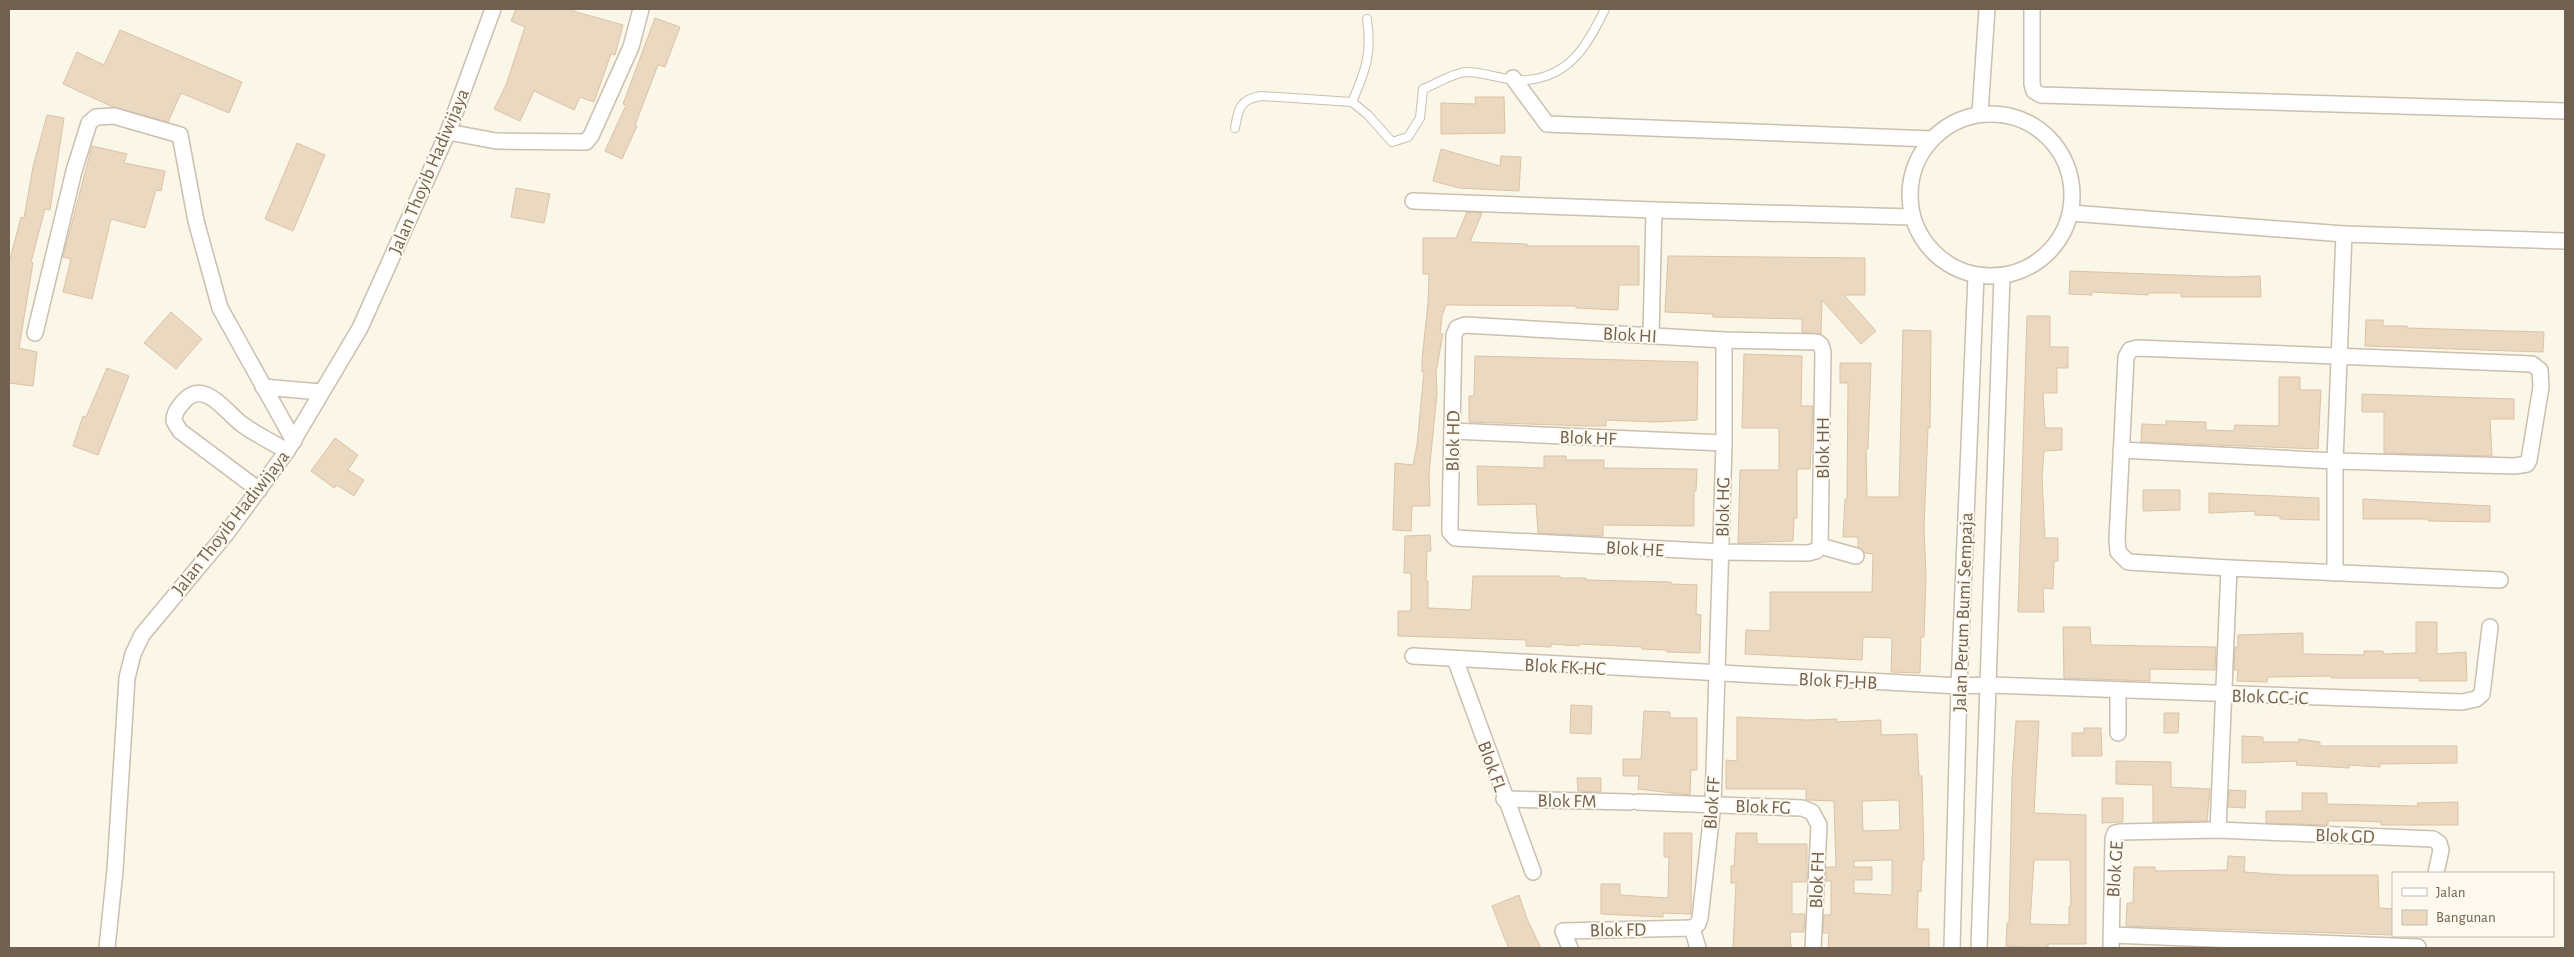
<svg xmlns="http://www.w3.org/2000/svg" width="2574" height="957" font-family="'Alegreya Sans',sans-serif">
<rect width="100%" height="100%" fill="#faf6e8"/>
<g fill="#ead8c1" stroke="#ddc3a5" fill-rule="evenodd">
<path d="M516 9H574L573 11 623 25 615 55 611 54 594 102 580 97 574 110 534 91 520 121 494 109 506 85 525 27 511 21Z"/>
<path d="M655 18 680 27 665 67 658 65 635 125 637 126 622 159 605 151 626 105 623 104Z"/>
<path d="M120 30 242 82 229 113 181 93 168 122 113 107 63 84 77 52 104 65Z"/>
<path d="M1475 97H1504L1505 133 1441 134V103L1476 104Z"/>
<path d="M47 115 64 118 50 210 45 209 31 262 33 263 19 348 37 352 33 386 9 383V263L21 217 24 218 33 167Z"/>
<path d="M297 143 325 155 293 231 265 219Z"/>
<path d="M92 146 127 154 124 163 165 171 161 191 156 190 145 228 111 219 92 299 63 292 71 259 63 257Z"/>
<path d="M1441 149 1500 166 1501 156 1521 157 1519 191 1459 188 1433 181Z"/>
<path d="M516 188 550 194 544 223 511 217Z"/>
<path d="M1467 212 1482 213 1470 242 1527 244V246H1639V285H1619L1618 310 1576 308V306L1446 305 1442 316 1440 334H1443L1436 372 1437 394 1429 473 1430 506H1412L1411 531 1393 530 1395 463 1413 465 1417 445 1424 372H1422V360L1428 303 1429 274H1423V238H1456Z"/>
<path d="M1668 256 1865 258V295H1844L1876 331 1861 344 1822 300 1821 334 1802 332V319L1713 317V314L1665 312Z"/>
<path d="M2070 271 2231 277 2260 276 2261 297H2181V293H2148V295L2092 292V295L2069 294Z"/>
<path d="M171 312 202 339 176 369 144 343Z"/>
<path d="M2027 316H2050V347H2068V368H2057V393H2043L2045 428H2062V450L2044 451 2042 478 2045 538H2058V561H2054L2053 589 2043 588 2044 612H2018Z"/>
<path d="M2366 320H2383V326H2407V328L2544 332 2543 352 2365 346Z"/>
<path d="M1903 330 1931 331 1930 428H1928L1924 527 1926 577 1924 637H1921L1920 673 1891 672 1892 638 1863 637 1862 660 1745 654 1746 630 1770 631V592H1872L1873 554 1865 553 1858 547V537H1843L1845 499H1847L1848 383H1840V363H1871L1868 449H1866L1867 497H1899Z"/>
<path d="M1744 354 1802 356 1801 406H1813L1810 469H1797V518H1794L1793 541 1738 543 1740 470H1779V428H1742Z"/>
<path d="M1475 356 1698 362 1697 420 1654 422 1606 420V426H1587L1469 422V396H1474Z"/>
<path d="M107 368 129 376 98 455 73 446 83 416 86 417Z"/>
<path d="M2279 377H2300V390H2321L2318 449 2141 442 2142 424 2166 425V421L2206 422V430L2234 431 2235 425 2279 426Z"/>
<path d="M2362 394 2514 399V419H2490L2492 456 2384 453V412H2362Z"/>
<path d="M335 438 358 455 348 470 364 480 354 496 337 485 334 488 311 471Z"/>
<path d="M1544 456H1566V460H1604V468L1697 469 1696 491H1694V526L1603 525V536L1538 533 1536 504 1478 505 1477 466 1544 468Z"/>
<path d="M2143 490H2180V510L2143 511Z"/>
<path d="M2209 493 2319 498V520L2280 519V516L2255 515V511L2209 513Z"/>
<path d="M2363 499 2490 506V522L2428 521V519H2363Z"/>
<path d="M1430 535 1431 551H1427L1426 581H1428V608L1471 610 1473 576H1560V578H1586V580L1671 582V584L1697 585 1696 614 1701 615 1700 653 1667 652V650L1642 649V647L1579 644V646L1551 644V647L1526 646V640L1398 636V611H1411V573H1404L1405 536Z"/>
<path d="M2416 622H2437V654L2466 652 2467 681H2419V678H2331V676L2268 677 2267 682 2237 681 2238 670H2234L2235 647H2238V635L2303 633V654L2364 655V651H2383L2384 654 2416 653Z"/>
<path d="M2063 627H2090L2091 645 2216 647 2215 670 2150 669V681L2064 678Z"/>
<path d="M1571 705 1592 706 1591 734 1570 733Z"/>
<path d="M1644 711 1670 712V718H1697V770H1691L1690 795 1638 789 1639 776H1623V759H1641Z"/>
<path d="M2164 713H2179L2178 733H2164Z"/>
<path d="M1737 717 1807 720 1837 719V722L1881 720V735L1917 734 1919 776H1922L1924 860H1922L1921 892 1918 891 1917 929H1929V948H1828L1829 933H1823L1824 915H1830L1831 913V881H1826V867H1836L1834 801 1806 800V789H1726V760L1737 761ZM1899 800 1900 830 1863 831 1862 801ZM1892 860V895L1854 893V880H1872V867H1854V861Z"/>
<path d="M2016 721H2039L2034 813 2086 815V944H2048V948L2006 946 2007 923H2009L2012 777ZM2034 860H2070L2071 906H2069V925L2030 924Z"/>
<path d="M2084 728H2101L2102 756H2072V733H2084Z"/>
<path d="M2242 736 2263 737V742H2299V739L2320 742V746H2457V763L2380 764V767L2349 765V768L2296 765 2297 761 2242 763Z"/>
<path d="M2116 761 2171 762V787L2210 789 2207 821 2153 822V785L2116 784Z"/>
<path d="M1577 778H1601V792L1578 791Z"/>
<path d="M2229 790 2246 791 2245 808 2228 807Z"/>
<path d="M2302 793H2327V804L2418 806 2417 803 2458 802V825H2381V822L2358 821H2328V825L2266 823V811H2302Z"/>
<path d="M2102 798H2123V822L2102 823Z"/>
<path d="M1664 833H1692L1691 914 1663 913V917L1601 914V884H1620V895L1668 898 1669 857H1664Z"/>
<path d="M1736 833H1757V844H1807V882H1792V914H1805L1804 932H1790L1791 948H1733L1736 883H1731V866H1734Z"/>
<path d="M2228 856 2245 857 2244 872 2285 875H2378L2379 908 2393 909V935L2126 926 2127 903H2133L2134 867H2155V871L2227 870Z"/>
<path d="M1519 895 1527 919 1541 948H1509L1504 937 1492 906Z"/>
</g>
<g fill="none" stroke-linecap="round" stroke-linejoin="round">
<defs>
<g id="service">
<path d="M1352 102C1366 70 1372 53 1367 19"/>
<path d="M1235 128C1238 109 1240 99 1261 96L1352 102 1368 115 1392 142 1408 137 1420 118 1423 89C1436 84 1453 73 1466 72 1486 72 1507 82 1527 80 1571 76 1588 44 1605 9"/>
</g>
<g id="minor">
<path d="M2032 9V84L2034 91 2041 95 2565 111"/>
<path d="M1513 78 1547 124 1932 139"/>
<path d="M1980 113 1987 9"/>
<circle cx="1991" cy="195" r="81"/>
<path d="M448 132 496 141 586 142 591 136 631 47 641 9"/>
<path d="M1413 201 1654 210 1651 335"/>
<path d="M1654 210 1912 217"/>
<path d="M2071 213 2344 234 2335 461V573"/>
<path d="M2344 234 2564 241"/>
<path d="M1465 325 1724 340 1817 342 1821 345 1823 352 1820 546 1816 551 1808 553 1721 552 1455 538 1450 532V520L1454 335 1457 328Z"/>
<path d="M35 333 74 171 89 123 96 117 114 116 180 135 196 221 220 308 294 441"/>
<path d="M263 387 321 392"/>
<path d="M1452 431 1724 443"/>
<path d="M2121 450 2335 461 2515 466 2527 464 2529 460 2541 387 2540 370 2532 364 2137 348 2130 350 2126 357 2117 539 2118 552 2128 562 2229 568"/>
<path d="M259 490 180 431 174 421C174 412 179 407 184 401 205 378 227 414 243 425 257 435 272 442 287 451"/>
<path d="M1820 546 1856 556"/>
<path d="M1413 656 1959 686 1989 685 2462 702 2476 699 2482 694 2490 627"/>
<path d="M1455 659 1533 872"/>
<path d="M2118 690V733"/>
<path d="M1504 799 1630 802"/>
<path d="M1638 802 1802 808 1812 812 1819 825 1813 948"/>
<path d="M2218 830 2229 568 2500 580"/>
<path d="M1692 928 1698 924 1700 918 1713 804 1724 443V340"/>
<path d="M1692 928 1698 948"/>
<path d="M2112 935 2418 947"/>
<path d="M107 948 115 870 127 678 133 654 142 635 226 534 287 451 360 328 448 132 493 9"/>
<path d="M1570 948 1563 931 1692 928"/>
<path d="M1952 948 1959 686 1976 276"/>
<path d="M1979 948 2002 276"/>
<path d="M2111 948 2113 839 2115 833 2120 832 2218 830 2433 839 2439 843 2441 850 2436 873"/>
</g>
</defs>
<use href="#service" stroke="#cbbfaf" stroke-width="10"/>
<use href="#minor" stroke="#cbbfaf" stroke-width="18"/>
<use href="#service" stroke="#fff" stroke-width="8"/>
<use href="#minor" stroke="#fff" stroke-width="15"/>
</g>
<g text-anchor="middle" stroke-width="4" stroke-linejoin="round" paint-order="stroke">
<g font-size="19" fill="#71604f" stroke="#fdf9ee">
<text transform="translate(428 171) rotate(-67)" y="7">Jalan Thoyib Hadiwijaya</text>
<text transform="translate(1630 334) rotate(3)" y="7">Blok HI</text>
<text transform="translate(1588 437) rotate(2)" y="7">Blok HF</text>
<text transform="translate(1452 441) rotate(-89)" y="7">Blok HD</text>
<text transform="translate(1822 448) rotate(-90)" y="7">Blok HH</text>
<text transform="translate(1722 507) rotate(-89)" y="7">Blok HG</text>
<text transform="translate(230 522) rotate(-52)" y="7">Jalan Thoyib Hadiwijaya</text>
<text transform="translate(1635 548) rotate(3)" y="7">Blok HE</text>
<text transform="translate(1962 612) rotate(-88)" y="7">Jalan Perum Bumi Sempaja</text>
<text transform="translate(1565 666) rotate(3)" y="7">Blok FK-HC</text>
<text transform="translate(1838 680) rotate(3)" y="7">Blok FJ-HB</text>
<text transform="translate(2270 696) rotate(2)" y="7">Blok GC-iC</text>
<text transform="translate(1493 766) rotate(70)" y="7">Blok FL</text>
<text transform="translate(1567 800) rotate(1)" y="7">Blok FM</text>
<text transform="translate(1711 803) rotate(-86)" y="7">Blok FF</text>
<text transform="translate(1763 806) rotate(2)" y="7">Blok FG</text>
<text transform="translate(2345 835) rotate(2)" y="7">Blok GD</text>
<text transform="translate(2114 869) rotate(-86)" y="7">Blok GE</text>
<text transform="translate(1816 880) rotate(-88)" y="7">Blok FH</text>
<text transform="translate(1618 929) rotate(-1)" y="7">Blok FD</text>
</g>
</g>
<rect width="2574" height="957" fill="none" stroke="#71604f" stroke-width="20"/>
<rect x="2392" y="872" width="162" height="65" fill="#fdf9ee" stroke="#c5bcae"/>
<rect x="2402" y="888" width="25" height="8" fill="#ffffff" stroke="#c5bcae"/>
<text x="2436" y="897" font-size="15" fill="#71604f">Jalan</text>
<rect x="2402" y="910" width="25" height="15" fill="#ead8c1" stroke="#c5bcae"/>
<text x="2436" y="922" font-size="15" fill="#71604f">Bangunan</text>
</svg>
